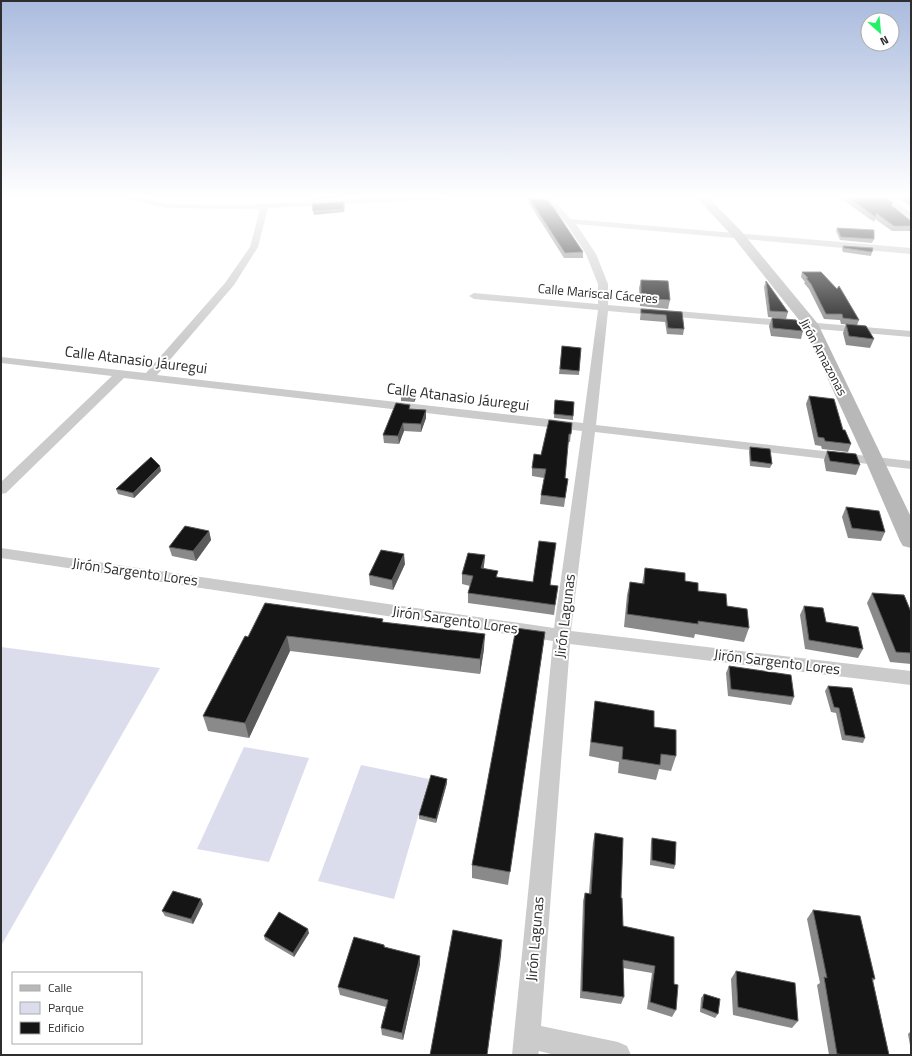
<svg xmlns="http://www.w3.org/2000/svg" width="912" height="1056" font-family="'Titillium Web',sans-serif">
<rect width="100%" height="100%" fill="#fff"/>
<g fill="#dbdded">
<path d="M1 647 160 668 1 946Z"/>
<path d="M244 747 309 758 269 862 197 849Z"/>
<path d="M361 765 429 779 394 899 318 881Z"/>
</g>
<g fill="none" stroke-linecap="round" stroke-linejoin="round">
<g fill="#cbcbcb" fill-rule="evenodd">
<path d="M121 197H138L166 204 241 205 392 197H455L451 199 268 208 258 247 234 285 157 375 583 423 598 310 474 299 469 296 474 293 598 304V284L586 254 566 223 541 197H550L571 219 911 248V254L576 224 596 254 608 284V305L911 331V337L608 311 596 425 911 461V469L595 432 571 631 911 671V685L570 644 541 1026 618 1042 627 1046 631 1055H555L539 1051 538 1055H512L553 641 1 558V548L554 628 582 431 124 378 6 493 1 494V482L112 376 1 363V357L146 373 225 283 250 247 260 209 166 208Z"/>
<path d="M878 197H888L911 213V219Z"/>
</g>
<path fill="#b8b8b8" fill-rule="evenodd" d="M696 197H708L742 232 818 324 911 517V548L903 546 900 541 866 462 803 325 734 238Z"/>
</g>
<g fill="#8a8a8a">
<path d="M310 197H346L311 200Z"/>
<path d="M839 197H885L891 206 911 221V231H892L875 219 874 222Z"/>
<path d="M891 197H911V206L897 198 896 200Z"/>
<path d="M529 198 583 252V258H564L529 203Z"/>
<path d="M837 228 874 239 872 243 840 240 836 231Z"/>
<path d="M843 246 872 252 871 256 843 252 842 249Z"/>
<path d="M802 272 859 320 857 325 841 324 840 320 824 319 809 289 804 283 805 282 801 277Z"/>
<path d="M641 280 670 300 668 309 640 306 639 288Z"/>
<path d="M766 281 788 312 786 319 768 317 764 287Z"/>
<path d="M641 309 682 312 684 329 683 335 667 334 665 322 640 320Z"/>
<path d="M772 318 803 331 801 339 771 336 769 326Z"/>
<path d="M846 324 874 339 870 348 846 345 843 333Z"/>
<path d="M562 346 581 348 579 375 559 374Z"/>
<path d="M401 396 416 398 414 402 401 401Z"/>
<path d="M809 396 843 430 851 444 848 452 822 449 821 446 815 445 806 404Z"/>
<path d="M555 400 574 402 573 420 554 418Z"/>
<path d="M410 409 426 410V418L421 432 404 431 399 444 384 443 383 435Z"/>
<path d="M572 423 570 442H568L565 478 568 479 564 507 540 504 541 495 544 478 532 476V468L541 455Z"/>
<path d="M750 447 772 464 770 468 750 466 749 452Z"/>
<path d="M827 451 860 465 856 475 826 471 824 460Z"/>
<path d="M161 471 134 498 118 494 116 489Z"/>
<path d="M846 507 885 532 881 541 848 538 842 517Z"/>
<path d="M209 531 211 540 196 561 172 556 169 547Z"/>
<path d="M485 555 484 565V569L498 577 558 586 554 615 468 603V593L470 586 462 584V574Z"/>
<path d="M405 564 393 590 370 585 369 575Z"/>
<path d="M645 568 685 581 698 591 727 606 749 628 744 642 695 634 694 638 624 627 627 595 630 582 642 584Z"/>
<path d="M872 593 911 612V664L890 662 867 603Z"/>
<path d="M804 606 826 622 863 649 858 658 805 649 800 615Z"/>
<path d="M383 622 484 649 480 674 290 651 249 738 208 731 203 716 248 637Z"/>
<path d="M545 632 543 647 508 885 472 878V865Z"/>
<path d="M729 666 794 697 791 705 728 696 726 673Z"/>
<path d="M828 686 865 738 863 743 842 740 836 713 831 712 825 691Z"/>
<path d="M595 701 654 727 676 756 671 771 659 769 656 780 618 773 619 762 589 756 593 716Z"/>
<path d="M447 783 436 823 419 819V815Z"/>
<path d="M595 833 621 898 623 926 674 984 676 1010 672 1017 647 1009 652 973 623 968 624 997 621 1004 580 998 583 901 585 893H589L593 842Z"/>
<path d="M652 838 675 865 674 869 650 865 651 842Z"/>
<path d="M203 904 193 924 165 916 162 911Z"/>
<path d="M813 910 875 979 873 981 889 1055H829L817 985 820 983 807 919Z"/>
<path d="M309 933 294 957 265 940 264 936Z"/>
<path d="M384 945 385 947 420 956V964L403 1040 382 1035 381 1028 386 1007 340 995 338 987Z"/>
<path d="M736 971 798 1021 792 1028 733 1015 731 979Z"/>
<path d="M704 994 718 1014 715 1018 700 1012 701 998Z"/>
<path d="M911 1031V1051L908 1034Z"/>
</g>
<g fill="#5b5b5b">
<path d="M344 202 345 206 344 212 314 215 313 211Z"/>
<path d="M416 394V398L414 402V398Z"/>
<path d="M426 410V418L421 432V424Z"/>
<path d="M403 423 404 431 399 444 398 436Z"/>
<path d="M160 466 161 471 134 498 133 493Z"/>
<path d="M209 531 211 540 196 561 193 551Z"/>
<path d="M404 554 405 564 393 590 392 580Z"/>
<path d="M485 555 484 565 481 578V568Z"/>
<path d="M545 632 543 647 508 885 510 872Z"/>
<path d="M485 634 484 649 480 674V659Z"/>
<path d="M287 636 290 651 249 738 245 723Z"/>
<path d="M447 779V783L436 823V819Z"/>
<path d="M201 899 203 904 193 924 191 919Z"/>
<path d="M308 929 309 933 294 957 293 953Z"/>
<path d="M502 940 501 956 487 1055Z"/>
<path d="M420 956V964L403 1040 402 1033Z"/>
</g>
<g fill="#151515" stroke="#5b5b5b">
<path d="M847 197H885L893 203 891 205 911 221V226H894L876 213V217Z"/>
<path d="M905 197H911V201Z"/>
<path d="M529 198 547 200 553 207 583 252 565 253Z"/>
<path d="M344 202 343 209 313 211 312 204Z"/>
<path d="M837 228 874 230V239L841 237Z"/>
<path d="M843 246 873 248 872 252 844 248Z"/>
<path d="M802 272H821L837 289 839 286 859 320 843 318 842 314H826L811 284 806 278H808Z"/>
<path d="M641 280 668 281 670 300 641 298Z"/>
<path d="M766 281 788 312 770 311Z"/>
<path d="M641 309 682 312 684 329 668 328 666 315 641 313Z"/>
<path d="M772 318 796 320 803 331 773 328Z"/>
<path d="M846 324 866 326 874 339 849 336Z"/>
<path d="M562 346 581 348 579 371 560 369Z"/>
<path d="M404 389 416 394 414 398 401 396Z"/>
<path d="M809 396 834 399 843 430H845L851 444 825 441 824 438 818 437Z"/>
<path d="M555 400 574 402 573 416 554 414Z"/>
<path d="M396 403 410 405 409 409 426 410 421 424 403 423 398 436 383 435Z"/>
<path d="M549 420 572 423 571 434H569L565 478 568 479 565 498 541 495 546 469 532 468 534 454 541 455Z"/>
<path d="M750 447 770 449 772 464 751 461Z"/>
<path d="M827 451 856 454 860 465 830 461Z"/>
<path d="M151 457 160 466 133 493 116 489Z"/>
<path d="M846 507 879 511 885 532 852 528Z"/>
<path d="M185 526 209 531 193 551 169 547Z"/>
<path d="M539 541 556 543 550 585 558 586 555 605 468 593 473 576 462 574 468 553 485 555 481 568 498 571 496 577 533 582Z"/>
<path d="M381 550 404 554 392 580 369 575Z"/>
<path d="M645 568 685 573V581L698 583V591L726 594 727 606 747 609 749 628 698 621V624L627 614 630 582 644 584Z"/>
<path d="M872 593 904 595 911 612V653L896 652Z"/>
<path d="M265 603 383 619 382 622 485 634 480 659 287 636 245 723 203 716 245 636 248 637Z"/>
<path d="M804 606 823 608 826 622 858 627 863 649 809 640Z"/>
<path d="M516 628 545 632 510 872 472 865Z"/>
<path d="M729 666 791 675 794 697 731 689Z"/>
<path d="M828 686 852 688 865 738 845 735 839 708 834 707Z"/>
<path d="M595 701 654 711V727L676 730V756L661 754 660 765 622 759 623 747 591 742Z"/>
<path d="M431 775 447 779 436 819 419 815Z"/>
<path d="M595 833 623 838 621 898H622L623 926 674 937V984L678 985 676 1010 650 1002 655 966 623 960 624 997 582 991 585 893 591 894Z"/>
<path d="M652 838 676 842 675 865 652 860Z"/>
<path d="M173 891 201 899 191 919 162 911Z"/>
<path d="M813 910 860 916 875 979 872 978 889 1055H845L837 1054 824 977 827 978Z"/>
<path d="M279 912 308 929 293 953 264 936Z"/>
<path d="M453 930 502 940 487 1055H430Z"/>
<path d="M354 937 384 945V947L420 956 402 1033 381 1028 388 1000 338 987Z"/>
<path d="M736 971 795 983 798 1021 738 1007Z"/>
<path d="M704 994 720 999 718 1014 702 1008Z"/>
</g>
<linearGradient id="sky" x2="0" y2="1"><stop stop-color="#aabbde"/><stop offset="0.57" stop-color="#fff"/><stop offset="1" stop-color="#fff" stop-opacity="0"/></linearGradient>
<rect width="912" height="345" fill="url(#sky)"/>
<g text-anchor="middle" stroke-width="4" stroke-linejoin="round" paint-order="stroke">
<g font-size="13" fill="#2e2e2e" stroke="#fff">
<text transform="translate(598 293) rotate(5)" y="5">Calle Mariscal Cáceres</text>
<text transform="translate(824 357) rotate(62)" y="5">Jirón Amazonas</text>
</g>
<g font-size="15" fill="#2e2e2e" stroke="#fff">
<text transform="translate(136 360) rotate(7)" y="5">Calle Atanasio Jáuregui</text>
<text transform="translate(458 397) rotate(7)" y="5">Calle Atanasio Jáuregui</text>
<text transform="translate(135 572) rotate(8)" y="5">Jirón Sargento Lores</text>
<text transform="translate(565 616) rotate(-83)" y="5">Jirón Lagunas</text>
<text transform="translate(455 620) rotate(8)" y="5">Jirón Sargento Lores</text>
<text transform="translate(777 662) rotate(7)" y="5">Jirón Sargento Lores</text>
<text transform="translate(535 939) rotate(-85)" y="5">Jirón Lagunas</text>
</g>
</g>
<rect width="912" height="1056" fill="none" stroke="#2e2e2e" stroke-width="4"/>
<rect x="12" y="972" width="130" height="72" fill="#ffffff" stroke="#ababab"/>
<rect x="20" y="985" width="20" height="6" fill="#b8b8b8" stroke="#ababab"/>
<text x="48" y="992" font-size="12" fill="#2e2e2e">Calle</text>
<rect x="20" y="1002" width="20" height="12" fill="#dbdded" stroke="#ababab"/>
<text x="48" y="1012" font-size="12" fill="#2e2e2e">Parque</text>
<rect x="20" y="1022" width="20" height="12" fill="#151515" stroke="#ababab"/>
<text x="48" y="1032" font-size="12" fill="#2e2e2e">Edificio</text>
<g transform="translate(880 32) rotate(153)"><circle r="19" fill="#ffffff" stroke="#ababab"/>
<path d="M0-3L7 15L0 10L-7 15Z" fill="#26f068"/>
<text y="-6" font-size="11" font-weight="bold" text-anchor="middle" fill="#2e2e2e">N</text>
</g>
</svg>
